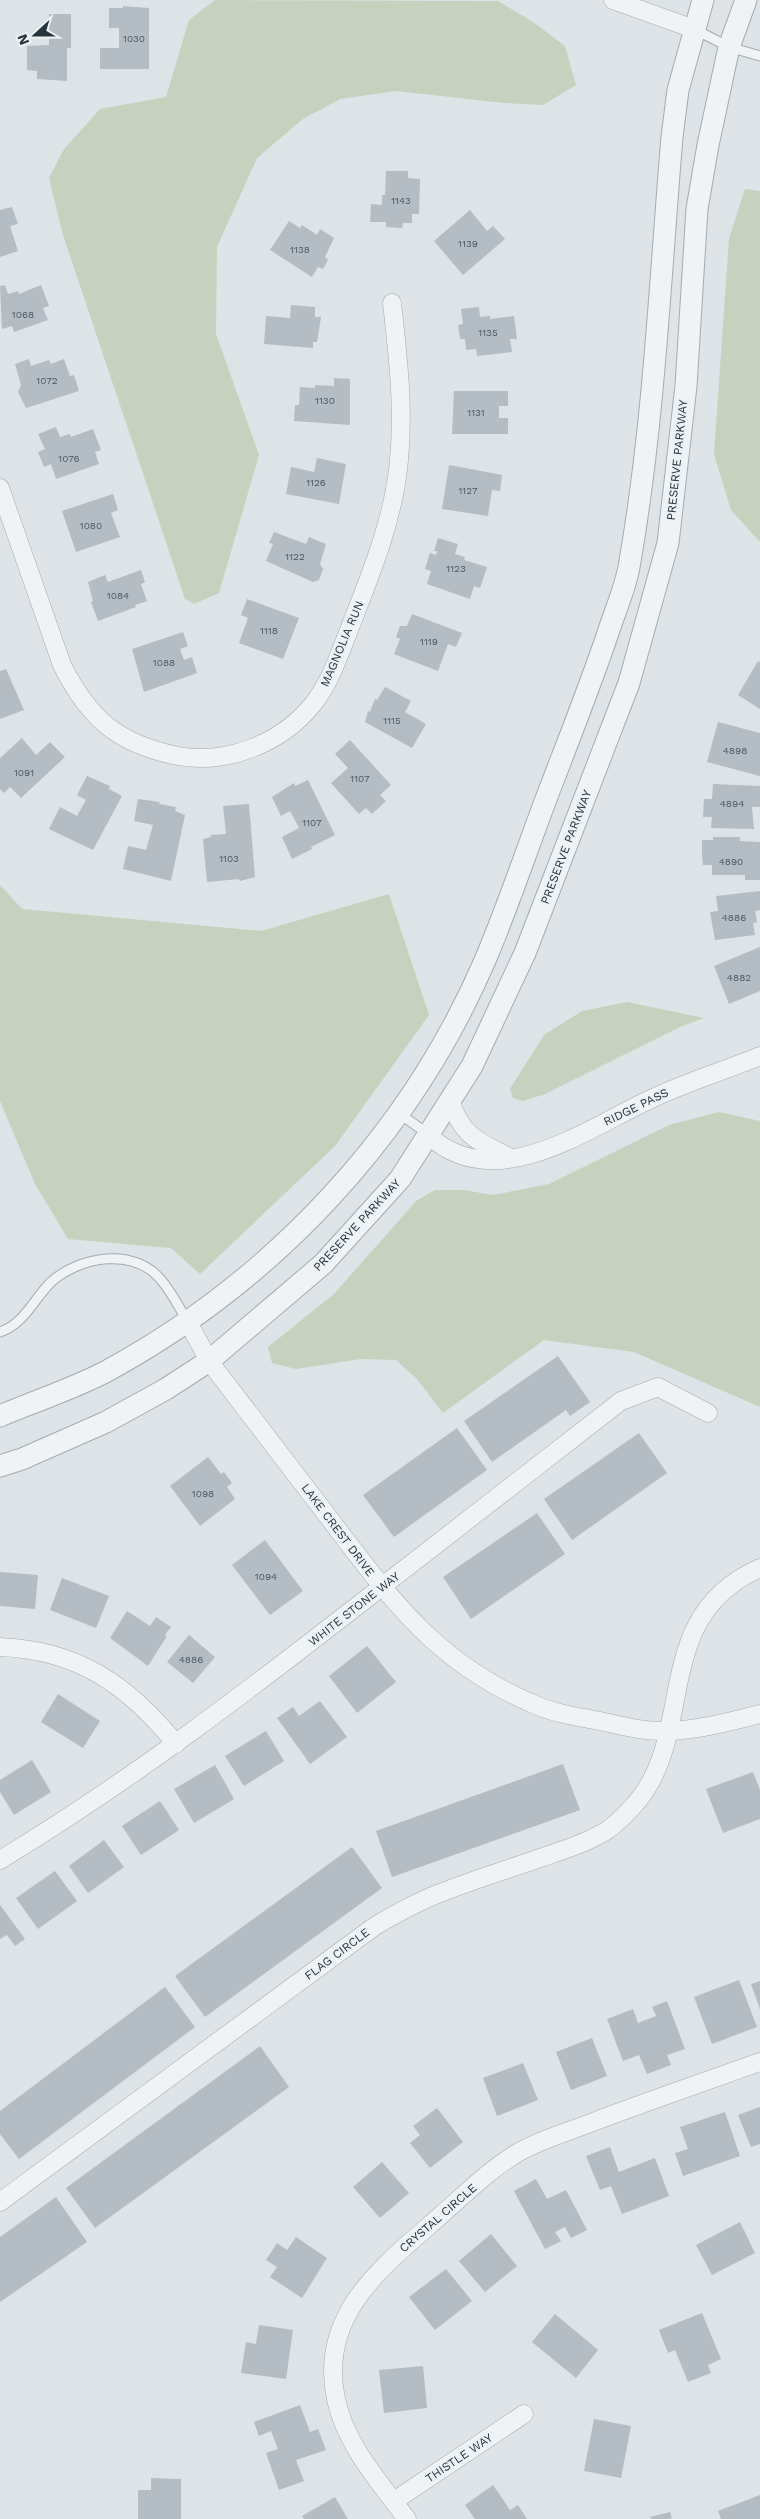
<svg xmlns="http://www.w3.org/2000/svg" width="760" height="2519" font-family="'Work Sans',sans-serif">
<rect width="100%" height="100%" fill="#dde3e7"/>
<g fill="#c7d1be">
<path d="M215 0 498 1 533 22 565 46 576 85 543 105 504 103 396 91 340 99 303 119 257 158 217 247 216 334 259 455 219 593 194 604 185 599 63 235 49 178 64 149 100 109 166 97 189 20Z"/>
<path d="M745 189 760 191V542L731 510 714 454 729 239Z"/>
<path d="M0 885 22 909 261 931 389 894 429 1015 335 1146 200 1274 171 1248 68 1239 35 1184 0 1101Z"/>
<path d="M627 1002 704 1018 680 1027 545 1094 523 1101 513 1098 510 1089 544 1035 582 1011Z"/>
<path d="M719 1112 760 1121V1407L634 1352 544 1340 443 1413 416 1378 396 1360 361 1359 296 1369 272 1363 268 1347 334 1294 416 1201 435 1190H464L493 1195 549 1184 669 1125Z"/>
</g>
<g fill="#b4bdc4">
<path d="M123 6 149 8V69H100V48H119V28H109V8H123Z"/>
<path d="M49 14H71V48H67V81L37 79V71L27 70V46L49 45Z"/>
<path d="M386 171H408V178L420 179 419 214H412V223H403L402 228 386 227V222H370L371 204 382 205V195H385Z"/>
<path d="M12 207 18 224 10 226 18 251 0 257V210Z"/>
<path d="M470 210 487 231 493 226 505 239 463 275 434 241Z"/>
<path d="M289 221 300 228 302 225 317 235 320 229 334 238 325 257 328 260 323 269 318 267 312 277 270 250Z"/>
<path d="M5 285 8 294 18 291 19 294 41 285 49 306 43 308 48 320 14 332 12 326 2 329 0 286Z"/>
<path d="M291 305 315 307V317H321L317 342H313V348L264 344 266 316 290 318Z"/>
<path d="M479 307 480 317 490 316V319L514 316 517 339H510L512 352 477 356 476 349 466 350 465 339H460L458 325 463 324 461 309Z"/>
<path d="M29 359 31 366 49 360 51 364 64 359 70 376 74 375 79 391 26 408 18 392 21 385 15 364Z"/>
<path d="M334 378 350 379V425L294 421 295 405H299L300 387 315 388V385L334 386Z"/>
<path d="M454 391H508V406H499V418H508V434H452Z"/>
<path d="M56 427 60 437 70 434 71 437 93 429 101 450 95 452 99 464 56 479 51 464 44 467 38 452 45 449 38 434Z"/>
<path d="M317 458 346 464 339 504 286 494 291 467 314 472Z"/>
<path d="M449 465 502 475 500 491 492 490 488 516 442 509Z"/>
<path d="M113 494 118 510 111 513 120 537 76 552 62 511Z"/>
<path d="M274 532 306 544 309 537 326 544 320 564 323 569 319 580 313 582 266 561 273 544 269 543Z"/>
<path d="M438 538 458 544 455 554 465 557 464 560 487 567 480 588 474 586 470 599 427 584 431 571 425 569 430 553 436 555 437 551H434Z"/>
<path d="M141 570 145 582 141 584 147 601 135 605 136 607 98 621 91 602 93 601 88 582 105 575 108 582Z"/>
<path d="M247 599 299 618 283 659 239 643 248 618 241 615Z"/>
<path d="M412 614 462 633 456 647 448 644 438 671 394 654 400 639 396 637 400 626H407Z"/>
<path d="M183 632 188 646 180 649 184 660 192 657 197 673 144 692 132 649Z"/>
<path d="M758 661 760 662V709L738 695Z"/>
<path d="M6 669 24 710 0 719V671Z"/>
<path d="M385 687 411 701 405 712 426 724 412 748 365 722 368 711 370 712 375 699 377 700Z"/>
<path d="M718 722 760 733V776L707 762Z"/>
<path d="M22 738 36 755 50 742 65 757 21 798 10 787 4 793 0 789V758Z"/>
<path d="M350 740 391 785 380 795 386 801 372 814 366 808 359 814 331 783 348 768 335 754Z"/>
<path d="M87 776 110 786 109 789 122 796 93 850 49 829 60 807 77 816 86 800 77 795Z"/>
<path d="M308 780 335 835 311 847 312 849 292 859 282 837 299 828 290 811 281 816 272 797 294 783 295 786Z"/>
<path d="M713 784 760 786V807H752L754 829 711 828 712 817H703L704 799H712Z"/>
<path d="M138 799 160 802 159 804 176 807 175 811 185 815 171 881 123 869 128 846 146 850 153 825 134 821Z"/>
<path d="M249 804 255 877 240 881 239 879 207 882 203 839 211 837V835L226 834 223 806Z"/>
<path d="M713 837H740V841L760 842V880H745V875H712V865H703L702 856V840H713Z"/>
<path d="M760 891V910L755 911 757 922 753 923 755 935 715 940 710 912 718 911 716 896Z"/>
<path d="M760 947V991L729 1004 714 966Z"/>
<path d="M558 1356 590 1402 570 1416 566 1410 492 1462 464 1421Z"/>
<path d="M457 1428 487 1470 394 1537 363 1495Z"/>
<path d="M639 1433 667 1473 572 1540 544 1499Z"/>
<path d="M208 1457 221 1474 224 1472 232 1483 227 1487 235 1499 200 1526 170 1486Z"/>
<path d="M537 1513 565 1554 471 1619 443 1577Z"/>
<path d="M265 1540 303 1591 270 1615 232 1565Z"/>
<path d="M0 1572 38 1575 35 1609 0 1606Z"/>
<path d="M62 1578 109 1596 96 1628 50 1610Z"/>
<path d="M127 1611 150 1626 156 1617 171 1627 165 1635 167 1636 148 1666 110 1638Z"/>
<path d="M189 1635 215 1657 193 1683 167 1662Z"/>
<path d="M367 1646 396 1682 357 1713 329 1676Z"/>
<path d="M58 1694 100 1721 83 1748 41 1722Z"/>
<path d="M320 1701 347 1737 310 1764 277 1718 293 1707 299 1716Z"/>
<path d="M266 1731 284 1761 244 1786 225 1756Z"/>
<path d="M32 1760 51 1792 14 1815 0 1792V1780Z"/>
<path d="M563 1764 580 1810 392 1877 376 1831Z"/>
<path d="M215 1765 234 1799 194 1823 174 1789Z"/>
<path d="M753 1772 760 1790V1819L723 1833 706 1789Z"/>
<path d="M160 1801 179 1830 141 1855 122 1826Z"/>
<path d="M104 1840 124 1867 88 1893 69 1866Z"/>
<path d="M352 1847 382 1888 205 2017 175 1976Z"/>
<path d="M55 1871 77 1901 38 1929 16 1898Z"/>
<path d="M0 1905 25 1939 15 1946 7 1935 0 1939Z"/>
<path d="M739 1980 757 2027 712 2044 694 1997Z"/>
<path d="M760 1981V2009L751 1984Z"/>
<path d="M165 1987 195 2027 19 2159 0 2134V2111Z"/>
<path d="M667 2001 685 2049 667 2055 671 2065 647 2074 639 2055 623 2061 607 2019 633 2009 638 2023 656 2016 652 2007Z"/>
<path d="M592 2038 607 2076 571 2090 556 2052Z"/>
<path d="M260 2046 289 2087 95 2228 66 2188Z"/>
<path d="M523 2063 538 2100 497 2116 483 2078Z"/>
<path d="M760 2107V2144L751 2147 738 2115Z"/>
<path d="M437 2108 463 2142 430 2168 410 2143 420 2135 413 2126Z"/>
<path d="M725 2112 740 2156 683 2176 675 2153 688 2149 680 2127Z"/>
<path d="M610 2147 619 2172 655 2158 669 2196 622 2214 611 2186 600 2190 586 2156Z"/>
<path d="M382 2162 409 2193 380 2218 353 2187Z"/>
<path d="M536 2179 547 2199 566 2190 587 2230 571 2238 565 2227 555 2232 561 2241 545 2249 514 2191Z"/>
<path d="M56 2197 87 2242 0 2302V2237Z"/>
<path d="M740 2222 755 2253 712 2275 696 2245Z"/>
<path d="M491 2234 517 2266 485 2292 459 2261Z"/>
<path d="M296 2237 327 2258 302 2298 270 2277 277 2267 266 2260 277 2243 287 2250Z"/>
<path d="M446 2269 472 2301 435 2330 409 2297Z"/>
<path d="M702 2313 721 2359 708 2365 711 2373 688 2382 675 2350 668 2353 659 2330Z"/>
<path d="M555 2314 598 2350 576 2378 532 2342Z"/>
<path d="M259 2325 293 2330 286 2379 241 2373 246 2342 256 2344Z"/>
<path d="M423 2366 427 2408 384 2413 379 2370Z"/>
<path d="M300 2405 310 2432 318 2429 326 2450 296 2460 304 2481 279 2490 266 2453 278 2449 271 2431 259 2436 254 2422Z"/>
<path d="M594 2419 631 2426 621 2478 584 2471Z"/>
<path d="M151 2478 181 2479V2519H138V2490H151Z"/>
<path d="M493 2485 510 2510 518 2505 527 2519H475L465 2505Z"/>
<path d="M760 2495V2519H721L718 2511Z"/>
<path d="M335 2497 348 2519H304L302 2516Z"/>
<path d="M670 2512 672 2519H651L650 2517Z"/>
</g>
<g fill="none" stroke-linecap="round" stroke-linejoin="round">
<defs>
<g id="service">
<path d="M696 30 729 47 760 56"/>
<path d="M400 1114 428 1134"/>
<path d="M0 1332C24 1324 34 1299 51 1282 80 1256 134 1247 161 1280 172 1292 179 1308 188 1322"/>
</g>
<g id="minor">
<path d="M613 0 694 29"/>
<path d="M0 488 62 665C89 719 118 744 178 756 227 765 282 743 313 704 330 683 339 655 349 630 370 576 394 519 399 460 404 407 398 356 392 303"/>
<path d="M450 1100C462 1136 477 1141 509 1157"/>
<path d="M428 1135C495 1197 586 1129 651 1099 686 1082 724 1071 760 1056"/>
<path d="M188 1322 209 1361C248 1412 287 1463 326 1514 388 1595 433 1661 531 1703 552 1713 577 1717 600 1721 622 1726 645 1732 667 1731 698 1730 730 1722 760 1714"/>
<path d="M0 1647C78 1650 128 1685 176 1744"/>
<path d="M0 1860C129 1782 248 1691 366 1599 451 1532 536 1466 621 1401L658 1387 708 1413"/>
<path d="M0 2202 375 1926C397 1913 418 1901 443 1892 475 1879 509 1869 543 1857 564 1850 586 1843 606 1831 617 1824 627 1813 636 1803 697 1732 650 1616 760 1568"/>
<path d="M394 2501 524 2414"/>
<path d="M407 2519C380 2483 345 2444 336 2399 318 2314 383 2266 440 2216 465 2194 490 2169 519 2152 542 2139 568 2132 593 2122 648 2101 704 2082 760 2062"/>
</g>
<g id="tertiary">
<path d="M0 1416C35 1401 73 1389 107 1371 274 1280 411 1134 486 958 508 906 526 852 546 799 567 744 589 689 608 633 615 611 625 589 629 567 654 425 660 280 672 137L678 90 703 0"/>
<path d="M0 1466 22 1459 106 1422 166 1389 209 1361 323 1264 400 1179 472 1066 525 953 629 683 668 543 686 386 697 209 708 145 729 47 746 0"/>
</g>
</defs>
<use href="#service" stroke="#a2abb1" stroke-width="11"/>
<use href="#minor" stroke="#a2abb1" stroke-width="19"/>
<use href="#tertiary" stroke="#a2abb1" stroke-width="23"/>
<use href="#service" stroke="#f0f3f5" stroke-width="9"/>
<use href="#minor" stroke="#f0f3f5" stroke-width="18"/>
<use href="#tertiary" stroke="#f0f3f5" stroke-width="21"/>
</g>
<g text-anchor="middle" stroke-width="4" stroke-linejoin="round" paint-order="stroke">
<g font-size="10" fill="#4a5660">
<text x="134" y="42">1030</text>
<text x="401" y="204">1143</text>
<text x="468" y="247">1139</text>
<text x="300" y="253">1138</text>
<text x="23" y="318">1068</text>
<text x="488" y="336">1135</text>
<text x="47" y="384">1072</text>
<text x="325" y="404">1130</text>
<text x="476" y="416">1131</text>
<text x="69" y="462">1076</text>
<text x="316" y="486">1126</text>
<text x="468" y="494">1127</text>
<text x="91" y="529">1080</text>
<text x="295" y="560">1122</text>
<text x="456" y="572">1123</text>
<text x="118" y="599">1084</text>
<text x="269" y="634">1118</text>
<text x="429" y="645">1119</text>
<text x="164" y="666">1088</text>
<text x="392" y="724">1115</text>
<text x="735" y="754">4898</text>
<text x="24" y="776">1091</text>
<text x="360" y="782">1107</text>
<text x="732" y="807">4894</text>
<text x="312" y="826">1107</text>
<text x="229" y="862">1103</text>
<text x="731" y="865">4890</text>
<text x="734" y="921">4886</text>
<text x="739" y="981">4882</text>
<text x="203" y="1497">1098</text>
<text x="266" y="1580">1094</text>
<text x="191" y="1663">4886</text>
</g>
<g font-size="12" fill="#26343e" stroke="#ecf2f5">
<text transform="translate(677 460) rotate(-84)" y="4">PRESERVE PARKWAY</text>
<text transform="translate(342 644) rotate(-67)" y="4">MAGNOLIA RUN</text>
<text transform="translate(566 847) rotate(-69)" y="4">PRESERVE PARKWAY</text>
<text transform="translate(636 1107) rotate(-26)" y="4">RIDGE PASS</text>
<text transform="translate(357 1225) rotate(-47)" y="4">PRESERVE PARKWAY</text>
<text transform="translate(338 1530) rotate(53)" y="4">LAKE CREST DRIVE</text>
<text transform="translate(354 1609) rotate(-38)" y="4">WHITE STONE WAY</text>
<text transform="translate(337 1954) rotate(-37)" y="4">FLAG CIRCLE</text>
<text transform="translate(438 2218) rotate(-41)" y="4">CRYSTAL CIRCLE</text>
<text transform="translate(459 2458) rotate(-34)" y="4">THISTLE WAY</text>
</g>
</g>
<g transform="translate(35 35) rotate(249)" stroke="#ecf2f5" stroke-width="4" paint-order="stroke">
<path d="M0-4L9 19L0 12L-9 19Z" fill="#26343e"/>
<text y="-8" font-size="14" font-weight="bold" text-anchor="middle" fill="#26343e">N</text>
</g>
</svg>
